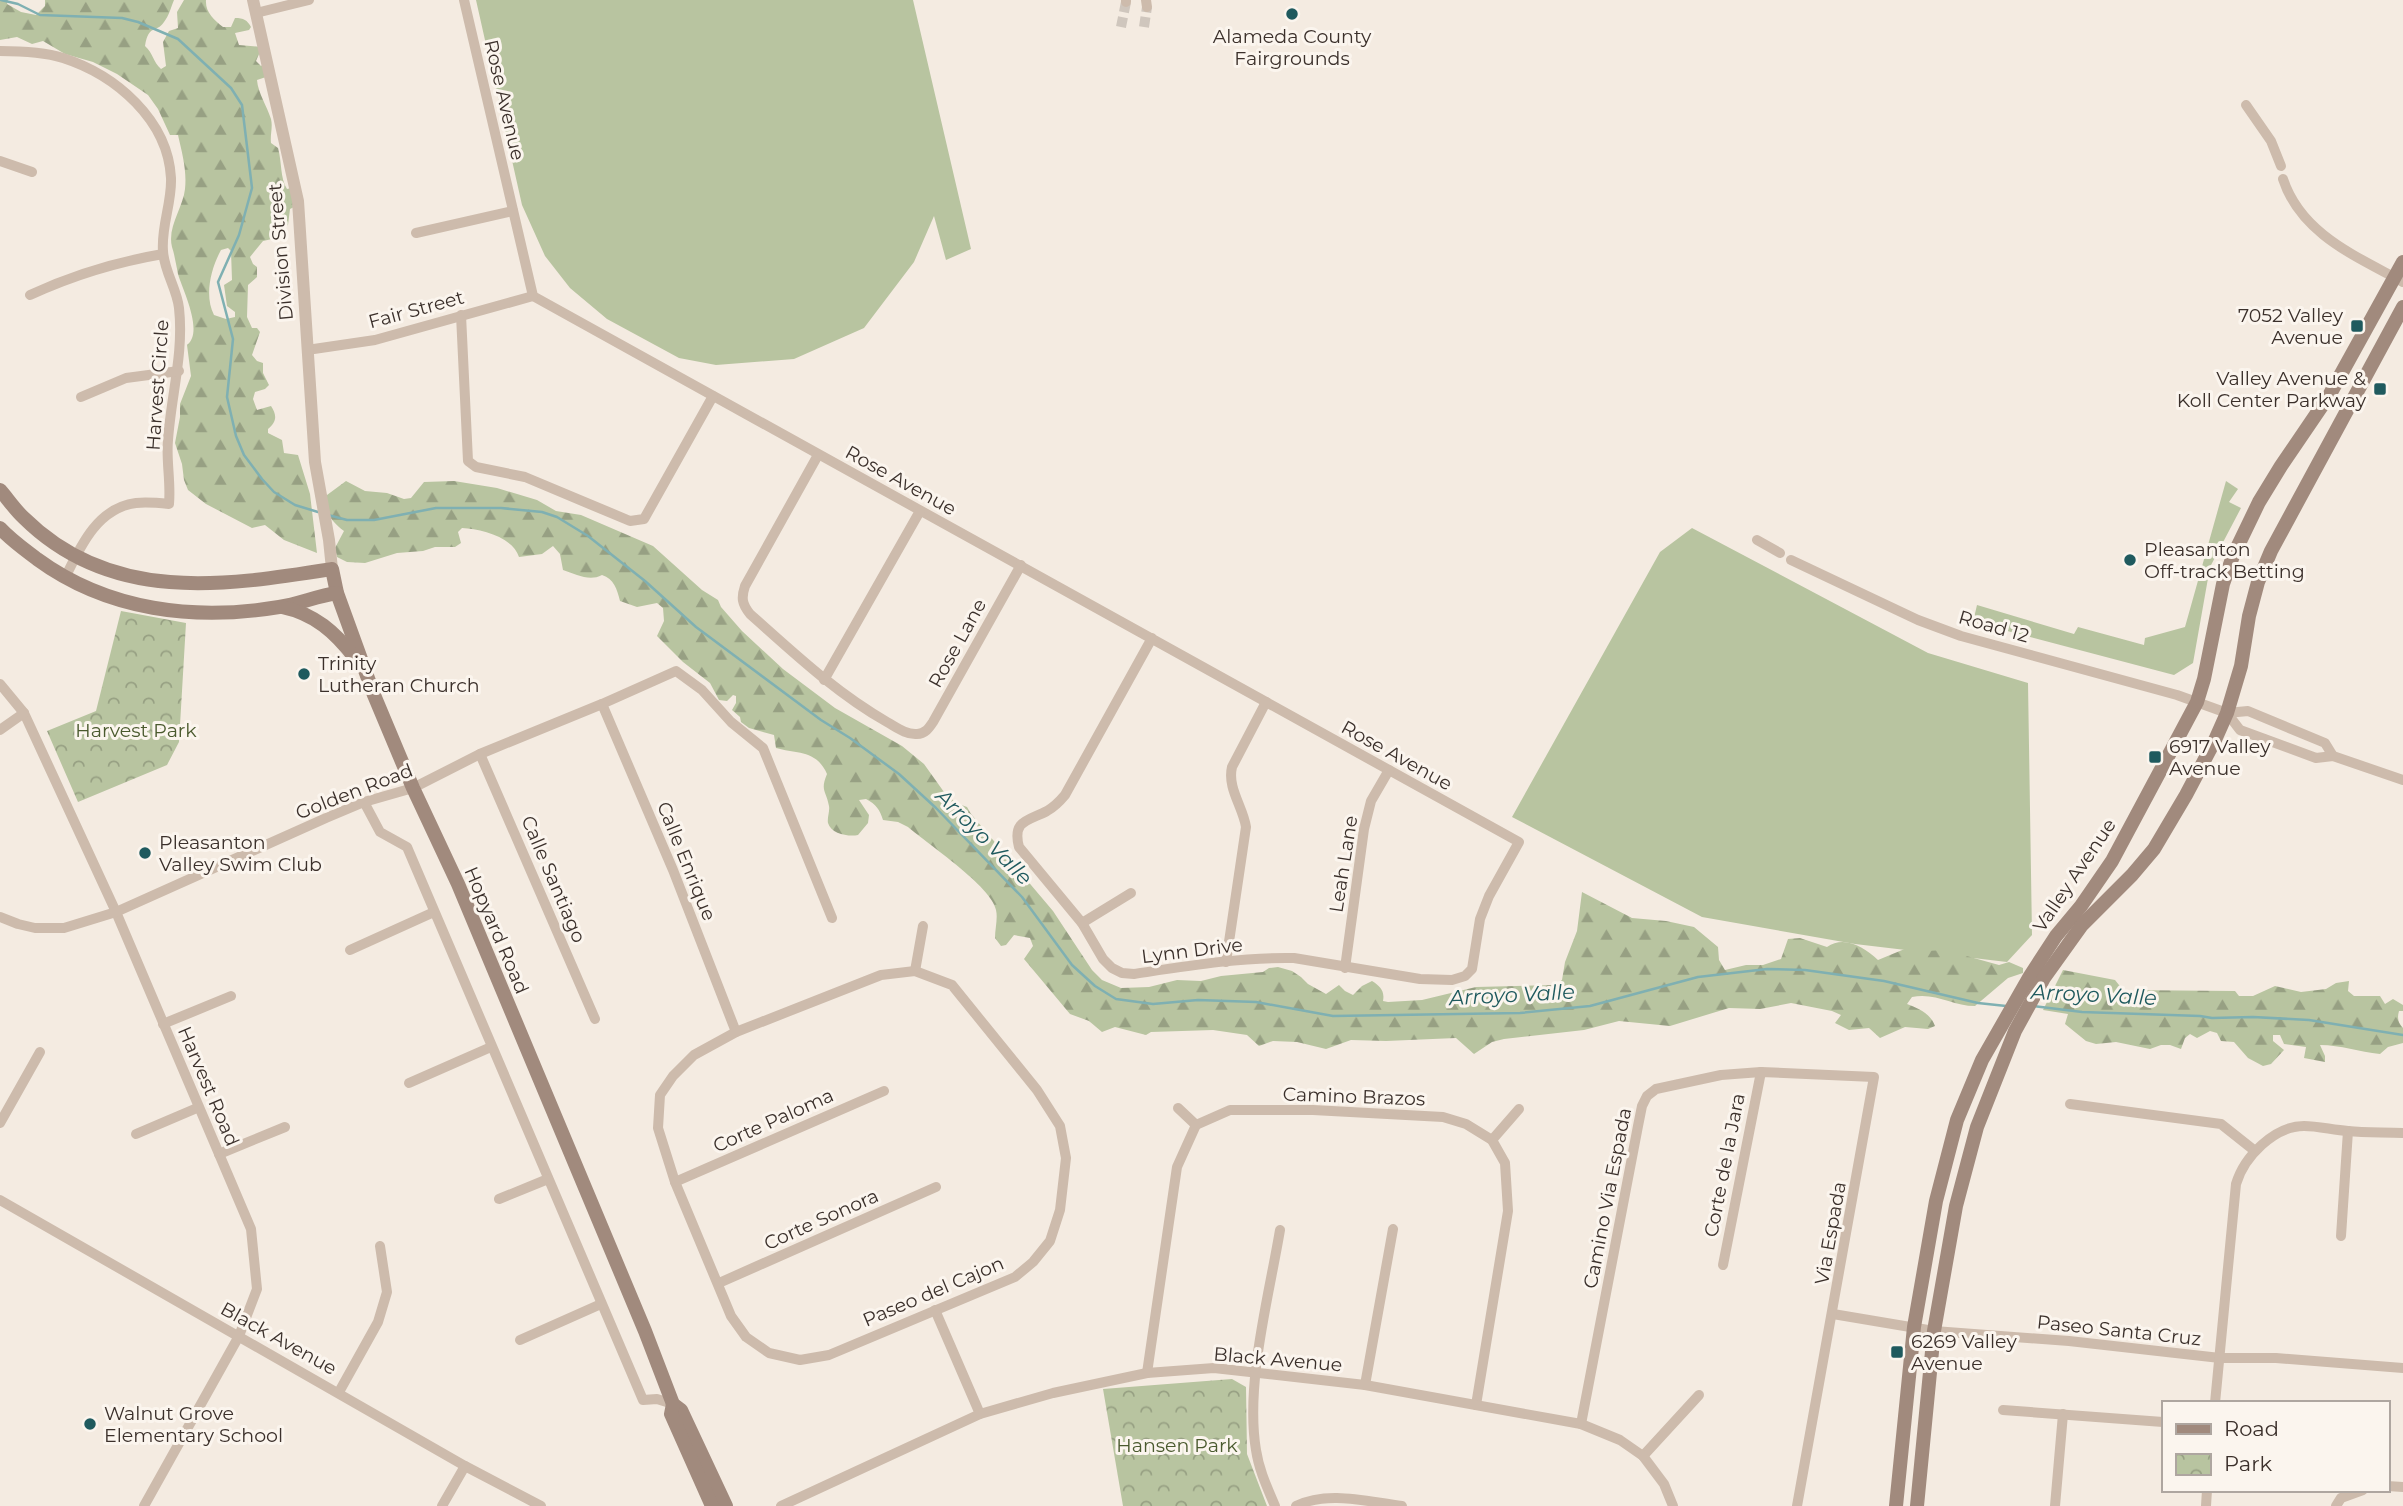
<svg xmlns="http://www.w3.org/2000/svg" width="2403" height="1506" font-family="Montserrat,sans-serif">
<defs>
<pattern id="forest-firs" width="22" height="20" patternUnits="userSpaceOnUse" patternTransform="scale(1.75)"><rect width="22" height="20" fill="#b8c4a0"/><path d="M5 1l3.5 6h-7zM16 11l3.5 6h-7z" fill="#97a083"/></pattern>
<pattern id="park-crowns" width="20" height="18" patternUnits="userSpaceOnUse" patternTransform="scale(1.75)"><rect width="20" height="18" fill="#b8c4a0"/><path d="M2 6a3 3 0 1 1 6 0M12 15a3 3 0 1 1 6 0" fill="none" stroke="#97a083"/></pattern>
</defs>
<rect width="100%" height="100%" fill="#f4ebe1"/>
<g fill="#b8c4a0">
<path d="M476 0H913L971 249 946 260 934 216 914 262 864 328 794 359 716 365 679 358 607 319 570 288 545 256 522 205Z"/>
<path d="M2226 481 2238 489 2229 502 2241 508 2210 567 2193 663 2174 675 1973 622 1977 605 2074 634 2078 627 2144 645 2145 638 2185 627Z"/>
<path d="M1692 528 1928 653 2028 683 2032 935 2007 962 1855 944 1702 917 1512 817 1660 552Z"/>
</g>
<g fill="url(#forest-firs)" fill-rule="evenodd">
<path d="M0 0H8L7 4 21 12 36 15 45 6V0H174C171 7 169 16 164 22 156 34 149 23 145 46 153 53 153 62 161 69L166 66 163 42 169 31 178 28 177 12 184 0H206C205 12 214 20 223 27H231L235 18C244 18 247 20 251 27L249 30 235 33 239 45 262 47 256 61 261 66 267 62 269 76 257 80C258 93 267 106 271 119 273 127 270 135 271 143L278 148C282 162 280 178 287 189L295 187 294 207 290 209 288 225 279 229 272 239 263 241 250 257 253 264 257 267V277L248 285 247 317 252 328H257L260 332 252 355 257 361 263 363V373L269 385 265 389 255 392 253 399 257 410 271 406C277 415 277 422 268 429V433L282 440 284 453 298 455 310 494 317 553 284 540 265 525 252 528 206 504 188 490 184 480 182 464 175 443 180 417V404L191 376 187 345C204 332 183 291 178 274 176 265 175 256 172 247 167 227 183 208 185 189 187 170 182 153 178 135H170L158 109 148 95 117 74 93 62 65 54 43 41 32 44 17 37 0 40ZM228 248 231 251 232 280 224 285 227 306 235 312V317L226 319 214 315C204 296 211 268 221 250Z"/>
<path d="M346 481 365 491 387 493 404 499 411 498 424 482 454 481 497 488 537 500 556 511 581 515 653 546 702 590 718 600 721 607 742 631 783 669 835 708 902 746 924 764 944 792 956 803 967 807 971 814 1053 911 1092 970 1102 980 1121 988 1149 987 1177 980 1201 981 1221 976 1263 972 1269 968 1278 967 1292 971 1301 977 1308 984 1326 994 1339 985 1345 991 1353 995 1362 986 1372 981C1380 986 1385 991 1383 1001L1388 1002 1422 1000 1476 987 1556 985 1562 980 1565 962 1577 931 1582 892 1632 918 1666 921 1694 927 1718 947 1719 960 1725 970 1746 965H1763L1781 959 1788 939 1800 938 1827 947C1844 935 1864 947 1878 960L1907 948 1927 951 1945 950 1999 965 2009 962 2023 968V973L2008 978 1975 1006C1953 1006 1935 992 1912 997L1907 1004C1918 1008 1931 1014 1935 1026L1928 1029 1905 1027 1880 1038 1869 1028 1849 1030 1835 1023 1841 1015 1832 1011 1791 1003 1760 1009 1729 1008 1670 1026 1619 1021 1584 1030 1504 1039 1492 1042 1474 1054 1456 1038 1386 1041 1351 1040 1326 1049 1297 1042 1273 1041 1259 1046 1247 1035 1213 1030 1151 1032 1146 1035 1115 1027 1102 1032 1089 1021 1070 1014 1024 959 1033 946 1030 938 1014 935 1006 945 1001 946 995 938C995 929 998 918 996 910 992 887 928 844 908 827L898 822 883 820C880 810 876 804 866 799L859 800 869 815 868 823 858 835C849 837 831 834 828 823 827 818 830 811 829 806 826 790 820 791 827 774 816 749 796 754 776 748L774 735 749 728 741 722 740 717 732 710 736 703V696L733 695 727 701 719 700 710 683 683 662 657 636 664 621 663 608 657 603 637 607 620 601C617 589 614 579 602 575 589 582 576 574 563 570L560 554 553 546 542 554 519 557C513 537 481 529 462 528L458 532 461 543 455 547H435L423 551 397 553 365 563 347 562 337 557 335 548 344 531C331 521 323 511 327 495Z"/>
<path d="M2063 970 2115 980 2123 990 2235 991 2239 996H2253L2275 986 2301 992 2326 989 2336 983 2349 981 2348 991 2354 996H2380L2385 1004 2393 999 2403 1005V1011H2399C2397 1018 2398 1023 2403 1028V1043L2388 1047 2380 1054C2359 1052 2341 1045 2320 1045L2325 1056V1062L2304 1058 2306 1047 2284 1044 2280 1035H2273V1041L2284 1050 2271 1064 2263 1066 2248 1058 2234 1042 2221 1041 2217 1033 2210 1031 2197 1038 2190 1034 2185 1038 2181 1049 2170 1045H2161L2150 1049 2116 1042 2096 1044 2086 1041 2065 1024 2068 1014 2043 1010Z"/>
</g>
<g fill="url(#park-crowns)">
<path d="M121 611 186 623 179 742 167 765 78 802 47 731 96 711Z"/>
<path d="M1232 1379 1246 1387 1247 1454 1267 1506H1123L1103 1389Z"/>
</g>
<g fill="none" stroke-linecap="round" stroke-linejoin="round">
<g stroke="#7fb0b2" stroke-width="2.5">
<path d="M1 0 18 4 40 15 122 18 138 22 178 39 231 88 242 105 252 188 239 235 218 282 233 339 227 397 236 436 244 455 262 479 274 492 295 505 318 512"/>
<path d="M328 515 347 520H374L436 508H501L542 512 557 517 588 536 645 581 696 627 821 720 850 738 899 774 936 808 1022 897 1072 965 1095 986 1116 999 1153 1004 1198 1000 1256 1002 1333 1016 1520 1013 1590 1006 1698 977 1767 969 1805 970 1884 981 1978 1003 2006 1006"/>
<path d="M2033 1006 2082 1012 2200 1016 2212 1018 2253 1017 2309 1020 2403 1035"/>
</g>
<g stroke="#cfc6bd" stroke-width="10" stroke-dasharray="10 5" stroke-linecap="butt">
<path d="M1121 27 1126 2"/>
<path d="M1144 27 1147 7"/>
</g>
<g stroke="#cdbbac" stroke-width="10">
<path d="M464 0 533 296C861 478 1190 659 1519 842L1489 896 1480 919 1472 969 1465 976 1452 980 1420 979 1294 958C1241 957 1187 966 1134 974L1122 973 1112 968 1103 959 1082 923 1019 847C1012 820 1028 821 1047 811 1054 807 1060 801 1065 795L1152 638"/>
<path d="M1146 0 1147 7"/>
<path d="M1126 2V0"/>
<path d="M256 13 309 0"/>
<path d="M0 51C21 51 44 52 63 58 116 75 168 120 171 178 172 203 161 226 163 251 164 271 177 289 179 308 184 353 171 396 168 440 166 461 171 482 169 504 159 503 146 502 136 503 97 508 80 547 65 578"/>
<path d="M2246 105 2271 141 2281 166"/>
<path d="M0 161 32 172"/>
<path d="M2283 179C2301 234 2356 256 2403 282"/>
<path d="M416 233 513 211"/>
<path d="M30 295C73 275 116 262 163 254"/>
<path d="M461 315 468 461 476 467 525 477 630 521 644 519 713 396"/>
<path d="M307 350 375 340 533 296"/>
<path d="M81 397 126 378 179 371"/>
<path d="M818 455 745 586C741 598 742 604 750 614 794 653 836 693 887 722 896 727 906 735 917 734 925 734 929 728 933 722L1021 565"/>
<path d="M1757 540 1780 553"/>
<path d="M1791 560 1918 620 1961 636 2177 695 2227 713 2248 711 2325 743 2333 756"/>
<path d="M824 680 920 511"/>
<path d="M0 684 24 713 116 912 251 1229 257 1289 239 1336 144 1506"/>
<path d="M602 704 673 870 736 1032"/>
<path d="M2227 713 2240 730 2316 758 2333 756 2403 780"/>
<path d="M0 730 24 713"/>
<path d="M480 754 595 1019"/>
<path d="M364 802 380 832 407 847 643 1400 657 1399 673 1404"/>
<path d="M0 917 18 924 35 928H64L116 912 326 818 364 802 413 788 480 754 602 704 676 671 702 690 731 722 763 748 832 918"/>
<path d="M1082 923 1131 893"/>
<path d="M350 950 434 912"/>
<path d="M1226 962 1246 827C1243 807 1227 788 1232 767L1266 702"/>
<path d="M1345 968 1364 829 1371 801 1389 770"/>
<path d="M915 971 952 985 1037 1090 1060 1126 1066 1158 1060 1210 1050 1241 1033 1262 1015 1277 829 1355 800 1360 769 1353 746 1337 731 1316 675 1182 658 1128 660 1095 673 1076 694 1055 736 1032 881 975Z"/>
<path d="M915 971 923 926"/>
<path d="M163 1024 231 996"/>
<path d="M409 1083 491 1047"/>
<path d="M2070 1104 2221 1124 2255 1151"/>
<path d="M1178 1108 1196 1125"/>
<path d="M0 1123 40 1052"/>
<path d="M136 1134 197 1108"/>
<path d="M1492 1140 1519 1109"/>
<path d="M219 1154 285 1127"/>
<path d="M675 1182 884 1091"/>
<path d="M499 1199 548 1179"/>
<path d="M0 1200 465 1466 541 1506"/>
<path d="M2341 1236 2348 1131"/>
<path d="M1723 1265 1761 1072"/>
<path d="M719 1283 936 1187"/>
<path d="M935 1310 980 1414"/>
<path d="M1833 1314 1934 1331 2069 1341 2220 1358H2276L2403 1368"/>
<path d="M520 1340 601 1304"/>
<path d="M1147 1373 1177 1167 1196 1125 1230 1110H1313L1443 1117 1466 1124 1492 1140 1505 1163 1508 1211 1476 1405"/>
<path d="M1365 1385 1393 1229"/>
<path d="M339 1392 378 1322 387 1292 380 1246"/>
<path d="M2215 1403 2236 1184C2244 1157 2274 1126 2304 1126 2318 1126 2333 1130 2348 1131 2366 1133 2385 1132 2403 1133"/>
<path d="M2003 1410 2163 1422"/>
<path d="M1581 1424 1638 1126 1642 1106 1647 1096 1656 1089 1721 1075 1761 1072 1874 1077 1797 1506"/>
<path d="M1643 1456 1699 1395"/>
<path d="M2387 1486 2403 1487"/>
<path d="M442 1506 465 1466"/>
<path d="M781 1506 980 1414 1053 1393 1147 1373 1214 1368 1365 1385 1581 1424 1620 1440 1643 1456 1664 1484 1673 1506"/>
<path d="M1275 1506C1267 1487 1259 1470 1256 1450 1245 1384 1269 1296 1280 1230"/>
<path d="M1296 1506C1328 1490 1368 1502 1402 1506"/>
<path d="M2055 1506 2063 1414"/>
<path d="M2206 1506 2207 1490"/>
<path d="M2336 1506 2341 1498 2363 1490"/>
</g>
<path stroke="#cdbbac" stroke-width="12" d="M253 0 298 201 315 462 329 540 332 569"/>
<g stroke="#a18a7d" stroke-width="14">
<path d="M0 490C8 499 15 510 24 518 111 604 224 586 332 569L337 593 374 695 413 788 458 884 645 1331 673 1404 681 1410 726 1506"/>
<path d="M0 528C11 540 24 549 37 559 108 611 195 621 279 607 299 604 317 596 337 593"/>
<path d="M282 607C315 614 335 632 355 658"/>
<path d="M673 1404 671 1414 712 1506"/>
<path d="M1896 1506 1914 1327 1936 1201 1957 1120 1982 1060 2030 976 2056 936 2081 906 2112 861 2165 762 2197 702 2204 679 2223 584 2233 556 2259 502 2281 466 2330 394 2403 262"/>
<path d="M1917 1506 1934 1331 1956 1206 1977 1127 2015 1031 2044 978 2082 925 2132 875 2154 849 2186 795 2215 740 2227 713 2241 666 2249 616 2258 582 2271 551 2403 307"/>
</g>
</g>
<g fill="#1f5a5e" stroke="#fbf5ee" stroke-width="2.5">
<circle cx="1292" cy="14" r="7"/>
<rect x="2350" y="319" width="14" height="14" rx="3.5"/>
<rect x="2373" y="382" width="14" height="14" rx="3.5"/>
<circle cx="2130" cy="560" r="7"/>
<circle cx="304" cy="674" r="7"/>
<rect x="2148" y="750" width="14" height="14" rx="3.5"/>
<circle cx="145" cy="853" r="7"/>
<rect x="1890" y="1345" width="14" height="14" rx="3.5"/>
<circle cx="90" cy="1424" r="7"/>
</g>
<g text-anchor="middle" stroke-width="6" stroke-linejoin="round" paint-order="stroke">
<g font-size="19" fill="#3b302b" stroke="#fbf5ee" text-anchor="start">
<text x="1292" y="43" text-anchor="middle">Alameda County<tspan x="1292" dy="22">Fairgrounds</tspan></text>
<text x="2343" y="322" text-anchor="end">7052 Valley<tspan x="2343" dy="22">Avenue</tspan></text>
<text x="2366" y="385" text-anchor="end">Valley Avenue &amp;<tspan x="2366" dy="22">Koll Center Parkway</tspan></text>
<text x="2144" y="556">Pleasanton<tspan x="2144" dy="22">Off-track Betting</tspan></text>
<text x="318" y="670">Trinity<tspan x="318" dy="22">Lutheran Church</tspan></text>
<text x="2169" y="753">6917 Valley<tspan x="2169" dy="22">Avenue</tspan></text>
<text x="159" y="849">Pleasanton<tspan x="159" dy="22">Valley Swim Club</tspan></text>
<text x="1911" y="1348">6269 Valley<tspan x="1911" dy="22">Avenue</tspan></text>
<text x="104" y="1420">Walnut Grove<tspan x="104" dy="22">Elementary School</tspan></text>
</g>
<g font-size="19" fill="#3b302b" stroke="#fbf5ee">
<text transform="translate(505 100) rotate(77)" y="7">Rose Avenue</text>
<text transform="translate(280 252) rotate(-95)" y="7">Division Street</text>
<text transform="translate(416 309) rotate(-15)" y="7">Fair Street</text>
<text transform="translate(157 385) rotate(-86)" y="7">Harvest Circle</text>
<text transform="translate(901 480) rotate(29)" y="7">Rose Avenue</text>
<text transform="translate(1994 626) rotate(16)" y="7">Road 12</text>
<text transform="translate(957 643) rotate(-61)" y="7">Rose Lane</text>
<text transform="translate(1397 755) rotate(29)" y="7">Rose Avenue</text>
<text transform="translate(354 791) rotate(-21)" y="7">Golden Road</text>
<text transform="translate(687 861) rotate(68)" y="7">Calle Enrique</text>
<text transform="translate(1343 864) rotate(-81)" y="7">Leah Lane</text>
<text transform="translate(2074 875) rotate(-56)" y="7">Valley Avenue</text>
<text transform="translate(554 879) rotate(67)" y="7">Calle Santiago</text>
<text transform="translate(497 930) rotate(67)" y="7">Hopyard Road</text>
<text transform="translate(1192 950) rotate(-7)" y="7">Lynn Drive</text>
<text transform="translate(209 1086) rotate(67)" y="7">Harvest Road</text>
<text transform="translate(1354 1096) rotate(2)" y="7">Camino Brazos</text>
<text transform="translate(773 1120) rotate(-24)" y="7">Corte Paloma</text>
<text transform="translate(1724 1165) rotate(-79)" y="7">Corte de la Jara</text>
<text transform="translate(1607 1198) rotate(-79)" y="7">Camino Via Espada</text>
<text transform="translate(821 1219) rotate(-24)" y="7">Corte Sonora</text>
<text transform="translate(1830 1233) rotate(-80)" y="7">Via Espada</text>
<text transform="translate(933 1291) rotate(-23)" y="7">Paseo del Cajon</text>
<text transform="translate(2119 1330) rotate(6)" y="7">Paseo Santa Cruz</text>
<text transform="translate(279 1338) rotate(29)" y="7">Black Avenue</text>
<text transform="translate(1278 1359) rotate(5)" y="7">Black Avenue</text>
</g>
<g font-size="19" fill="#4a5a2e" stroke="#fbf5ee">
<text x="136" y="737">Harvest Park</text>
<text x="1177" y="1452">Hansen Park</text>
</g>
<g font-size="21" font-style="italic" fill="#1f5a5e" stroke="#fbf5ee">
<text transform="translate(984 837) rotate(45)" y="7">Arroyo Valle</text>
<text transform="translate(1512 995) rotate(-3)" y="7">Arroyo Valle</text>
<text transform="translate(2094 995) rotate(3)" y="7">Arroyo Valle</text>
</g>
</g>
<rect x="2162" y="1401" width="228" height="91" fill="#fbf5ee" stroke="#aea6a0" stroke-width="2"/>
<rect x="2176" y="1424" width="35" height="10" fill="#a18a7d" stroke="#aea6a0" stroke-width="2"/>
<text x="2224" y="1436" font-size="21" fill="#3b302b">Road</text>
<rect x="2176" y="1454" width="35" height="21" fill="url(#park-crowns)" stroke="#aea6a0" stroke-width="2"/>
<text x="2224" y="1471" font-size="21" fill="#3b302b">Park</text>
</svg>
